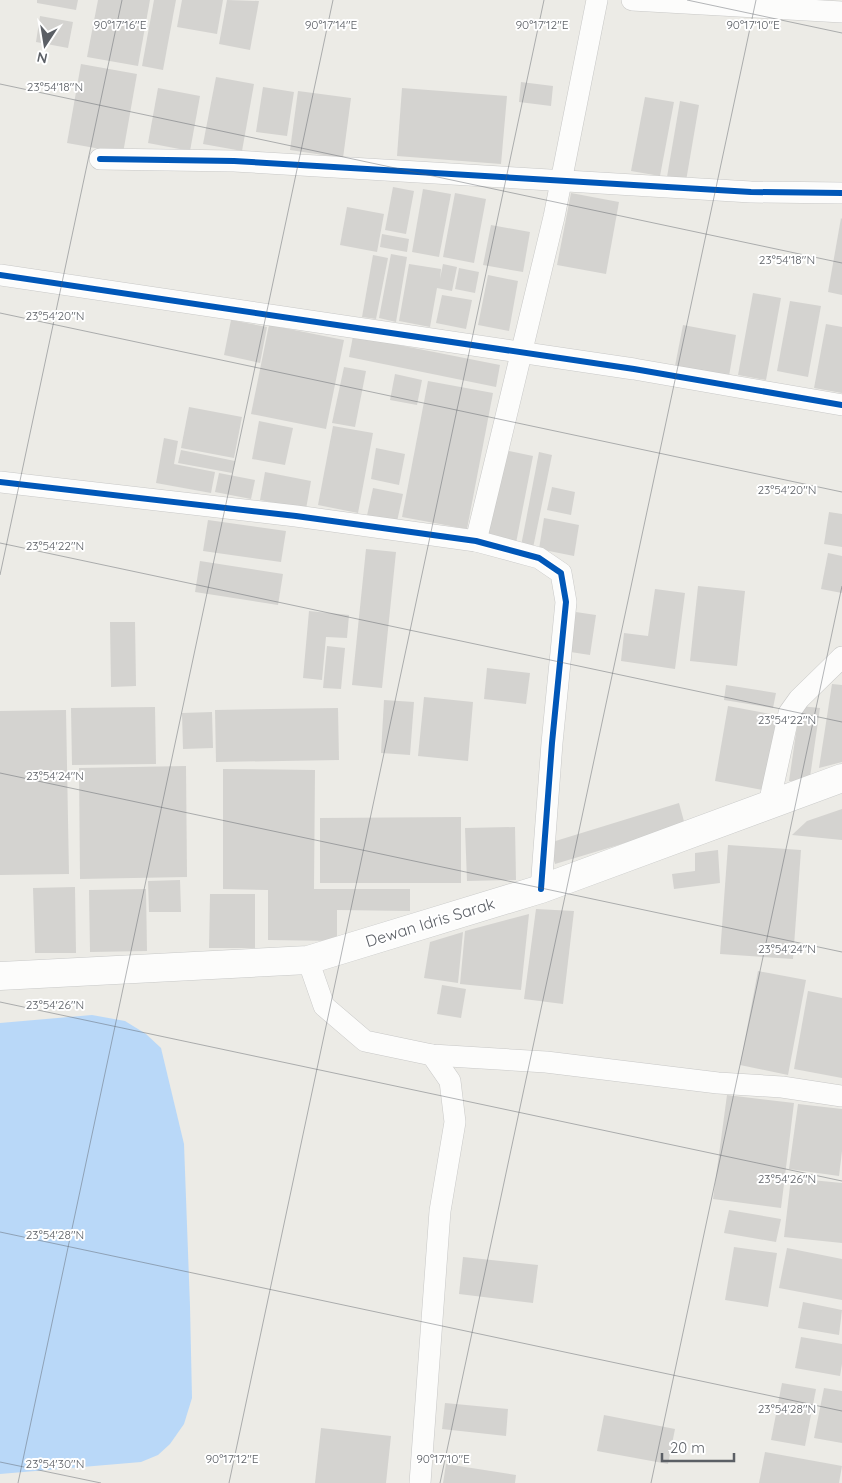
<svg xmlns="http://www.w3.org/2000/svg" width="842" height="1483" font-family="Quicksand,sans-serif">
<rect width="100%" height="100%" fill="#ecebe6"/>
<path fill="#b9d8f8" d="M92 1015 125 1021 146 1034 161 1048 184 1144 190 1306 192 1398 184 1424 170 1444 158 1455 141 1462 0 1474V1023Z"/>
<g fill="#d4d3d0">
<path d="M37 0H78L76 10 37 3Z"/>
<path d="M98 0H150L138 66 87 57Z"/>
<path d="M154 0H176L163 70 142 66Z"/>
<path d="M182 0H223L217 34 177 27Z"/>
<path d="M227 0 259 1 250 50 219 44Z"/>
<path d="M40 16 73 22 68 48 36 42Z"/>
<path d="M81 64 137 74 123 153 67 143Z"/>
<path d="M216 77 254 84 242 151 203 144Z"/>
<path d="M521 82 553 86 551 106 519 102Z"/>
<path d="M263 87 294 92 287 136 256 132Z"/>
<path d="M158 88 200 96 190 151 148 143Z"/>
<path d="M402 88 507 96 501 164 397 156Z"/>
<path d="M298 91 351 98 343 158 290 150Z"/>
<path d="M645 97 674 102 660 176 631 171Z"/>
<path d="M680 101 699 105 686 181 667 177Z"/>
<path d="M393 187 414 191 406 234 385 230Z"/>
<path d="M423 189 451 194 439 257 412 252Z"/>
<path d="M455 193 486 199 474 263 443 257Z"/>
<path d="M571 193 619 202 606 274 557 265Z"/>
<path d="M347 207 384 214 377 252 340 245Z"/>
<path d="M841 218 842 219V295L828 292Z"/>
<path d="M491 225 530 232 523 272 483 265Z"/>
<path d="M382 234 409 239 407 252 380 247Z"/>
<path d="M391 254 407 257 396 322 379 318Z"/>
<path d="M373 255 388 258 376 319 362 317Z"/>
<path d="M409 264 441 269 440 279 443 264 457 267 452 291 437 288 430 327 399 321Z"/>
<path d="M459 268 479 272 475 293 455 289Z"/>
<path d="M488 275 518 281 509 331 478 325Z"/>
<path d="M753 293 781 298 766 380 738 375Z"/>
<path d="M442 295 472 300 466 329 436 323Z"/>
<path d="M790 301 821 306 808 377 777 371Z"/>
<path d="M231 320 267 327 260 363 224 355Z"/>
<path d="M826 324 842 327V393L814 388Z"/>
<path d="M269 325 344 340 326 429 251 414Z"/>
<path d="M683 325 736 335 729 376 675 366Z"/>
<path d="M353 336 500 365 496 387 349 357Z"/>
<path d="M344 367 366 371 355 427 332 423Z"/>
<path d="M395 374 422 380 417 405 390 400Z"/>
<path d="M428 381 493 393 467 529 402 517Z"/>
<path d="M189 407 242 417 234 458 181 448Z"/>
<path d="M259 421 293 428 285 465 252 459Z"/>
<path d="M333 426 373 433 358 513 318 505Z"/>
<path d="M164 438 178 441 174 464 215 472 211 493 156 483Z"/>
<path d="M376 448 405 454 399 485 371 479Z"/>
<path d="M181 450 235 461 232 473 178 463Z"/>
<path d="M504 450 533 456 516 543 487 537Z"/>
<path d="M539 452 552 455 533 548 521 546Z"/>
<path d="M265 472 311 481 306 509 260 500Z"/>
<path d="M219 473 255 480 251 499 215 492Z"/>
<path d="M552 487 575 492 571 515 547 510Z"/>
<path d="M373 488 403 494 396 526 366 520Z"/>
<path d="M829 512 842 514V547L824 544Z"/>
<path d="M544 518 579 525 574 556 539 549Z"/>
<path d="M208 520 286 531 281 562 203 551Z"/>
<path d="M366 549 396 552 382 688 352 685Z"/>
<path d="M828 553 842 556V593L821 589Z"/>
<path d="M200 561 283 574 278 605 195 592Z"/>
<path d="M698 586 745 591 737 666 690 661Z"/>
<path d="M655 589 685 593 675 669 621 661 624 633 648 636Z"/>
<path d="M309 611 349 615 347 638 326 637 322 680 303 678Z"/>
<path d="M569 611 596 615 590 655 564 651Z"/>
<path d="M110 622H135L136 686 111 687Z"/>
<path d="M327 646 345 648 341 689 323 688Z"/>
<path d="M487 668 530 673 526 704 484 699Z"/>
<path d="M832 684 842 685V762L819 768Z"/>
<path d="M726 685 776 693 773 708 724 700Z"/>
<path d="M424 697 473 702 468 761 418 756Z"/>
<path d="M384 700 414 702 410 755 381 753Z"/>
<path d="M728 706 781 716 768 791 715 781Z"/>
<path d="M800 706 820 708 809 784 789 781Z"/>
<path d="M155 707 156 764 72 765 71 708Z"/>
<path d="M338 708 339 760 216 762 215 710Z"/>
<path d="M66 710 69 874 0 875V711Z"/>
<path d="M212 712 213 748 183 749 182 713Z"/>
<path d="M186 766 187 877 80 879 79 768Z"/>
<path d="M223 769 315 770 314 889H410V911L337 910V941L268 940V890L223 889Z"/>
<path d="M679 803 685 825 555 864 549 843Z"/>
<path d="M842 809V840L792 835 807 821Z"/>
<path d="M461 817V883H320V818Z"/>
<path d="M515 827 516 880 467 881 465 828Z"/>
<path d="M728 845 801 850 793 959 720 954Z"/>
<path d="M718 850 720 883 674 889 672 874 695 871V853Z"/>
<path d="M180 880 181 912H149L148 881Z"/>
<path d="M75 887 76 953H35L33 888Z"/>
<path d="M146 889 147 951 90 952 89 890Z"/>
<path d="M210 894H255V948H209Z"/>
<path d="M536 909 574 911 563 1004 524 999Z"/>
<path d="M529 914 521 990 460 984 465 931Z"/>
<path d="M463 932 458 983 424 978 430 942Z"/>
<path d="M758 971 806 980 788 1075 740 1065Z"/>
<path d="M442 985 466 989 461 1018 437 1014Z"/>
<path d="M808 991 842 998V1078L794 1069Z"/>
<path d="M727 1095 794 1103 781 1208 713 1199Z"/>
<path d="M798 1104 842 1109V1151L839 1176 789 1169Z"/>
<path d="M791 1178 842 1183V1243L784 1237Z"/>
<path d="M729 1210 781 1219 776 1242 724 1233Z"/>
<path d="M734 1247 777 1253 768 1307 725 1300Z"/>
<path d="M787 1248 842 1259V1300L779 1288Z"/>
<path d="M463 1257 538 1265 533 1303 459 1294Z"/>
<path d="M803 1302 842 1310 839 1335 798 1328Z"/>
<path d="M801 1337 842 1344V1364L840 1376 795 1368Z"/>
<path d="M782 1383 816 1389 805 1446 771 1440Z"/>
<path d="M824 1388 842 1391V1443L814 1438Z"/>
<path d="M445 1403 508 1409 506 1436 442 1429Z"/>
<path d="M604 1415 675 1429 668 1464 597 1451Z"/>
<path d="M321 1428 391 1436 386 1483H315Z"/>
<path d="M765 1452 842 1466 839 1483H759Z"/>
<path d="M446 1464 516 1475 515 1483H443Z"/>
</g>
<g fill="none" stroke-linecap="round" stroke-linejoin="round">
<defs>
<g id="street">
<path d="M632 0 842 12"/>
<path d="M100 159 234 161 751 192 842 193"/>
<path d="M0 275 634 369 842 405"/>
<path d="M0 482 296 516 476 541 539 558 561 573 566 602 552 743 541 889"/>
<path d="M476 541 554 217 597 0"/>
<path d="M769 804 789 713 799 699 842 657"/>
<path d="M308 960 324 1006 365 1041 432 1055 546 1062 718 1083 782 1087 842 1096"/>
<path d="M420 1483 440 1211 455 1122 450 1081 432 1055"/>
</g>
<path id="secondary" d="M0 976 308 960 541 889 842 778"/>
</defs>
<use href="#street" stroke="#c8c8c7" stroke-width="22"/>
<use href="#secondary" stroke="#c8c9c8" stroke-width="29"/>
<use href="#street" stroke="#fcfcfb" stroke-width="21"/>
<use href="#secondary" stroke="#fcfcfb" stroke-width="28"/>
<defs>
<g id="cycleway">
<path d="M100 159 234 161 751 192 842 193"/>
<path d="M0 275 634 369 842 405"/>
<path d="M0 482 296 516 476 541 539 558 561 573 566 602 552 743 541 889"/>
</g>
</defs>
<use href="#cycleway" stroke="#fff" stroke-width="9"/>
<use href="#cycleway" stroke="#0057b8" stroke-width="6"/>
</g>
<path fill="none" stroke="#5b5f65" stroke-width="1" stroke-opacity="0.45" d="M687 0 842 33M0 84 842 263M0 313 842 492M0 543 842 722M0 575 122 0M0 773 842 952M0 1002 842 1181M0 1232 842 1411M0 1462 101 1483M18 1483 333 0M229 1483 544 0M440 1483 756 0M651 1483 842 586"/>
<g text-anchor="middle" stroke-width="4" stroke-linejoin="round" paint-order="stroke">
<g font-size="16" fill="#5b5f65" stroke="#fff">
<text transform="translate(430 922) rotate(-17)" y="6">Dewan Idris Sarak</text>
</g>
</g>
<g font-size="12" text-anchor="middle" fill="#5b5f65" stroke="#fff" stroke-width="4" stroke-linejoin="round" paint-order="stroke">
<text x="120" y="29">90°17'16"E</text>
<text x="331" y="29">90°17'14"E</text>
<text x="542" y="29">90°17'12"E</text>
<text x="753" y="29">90°17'10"E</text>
<text x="55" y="91">23°54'18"N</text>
<text x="787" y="264">23°54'18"N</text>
<text x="55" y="320">23°54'20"N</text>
<text x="787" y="494">23°54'20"N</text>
<text x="55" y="550">23°54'22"N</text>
<text x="787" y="724">23°54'22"N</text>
<text x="55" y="780">23°54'24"N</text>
<text x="787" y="953">23°54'24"N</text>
<text x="55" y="1009">23°54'26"N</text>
<text x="787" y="1183">23°54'26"N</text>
<text x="55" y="1239">23°54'28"N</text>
<text x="787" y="1413">23°54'28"N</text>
<text x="232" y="1463">90°17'12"E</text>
<text x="443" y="1463">90°17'10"E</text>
<text x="55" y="1468">23°54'30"N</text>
</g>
<g transform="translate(45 45) rotate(192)" stroke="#ffffff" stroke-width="4" paint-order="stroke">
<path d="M0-4L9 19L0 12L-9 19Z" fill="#5b5f65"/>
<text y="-8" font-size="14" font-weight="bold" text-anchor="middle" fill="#5b5f65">N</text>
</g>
<path d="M662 1453v8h72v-8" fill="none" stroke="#5b5f65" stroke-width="2.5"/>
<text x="670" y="1453" font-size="15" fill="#5b5f65" stroke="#ffffff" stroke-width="4" paint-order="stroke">20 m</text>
</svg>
